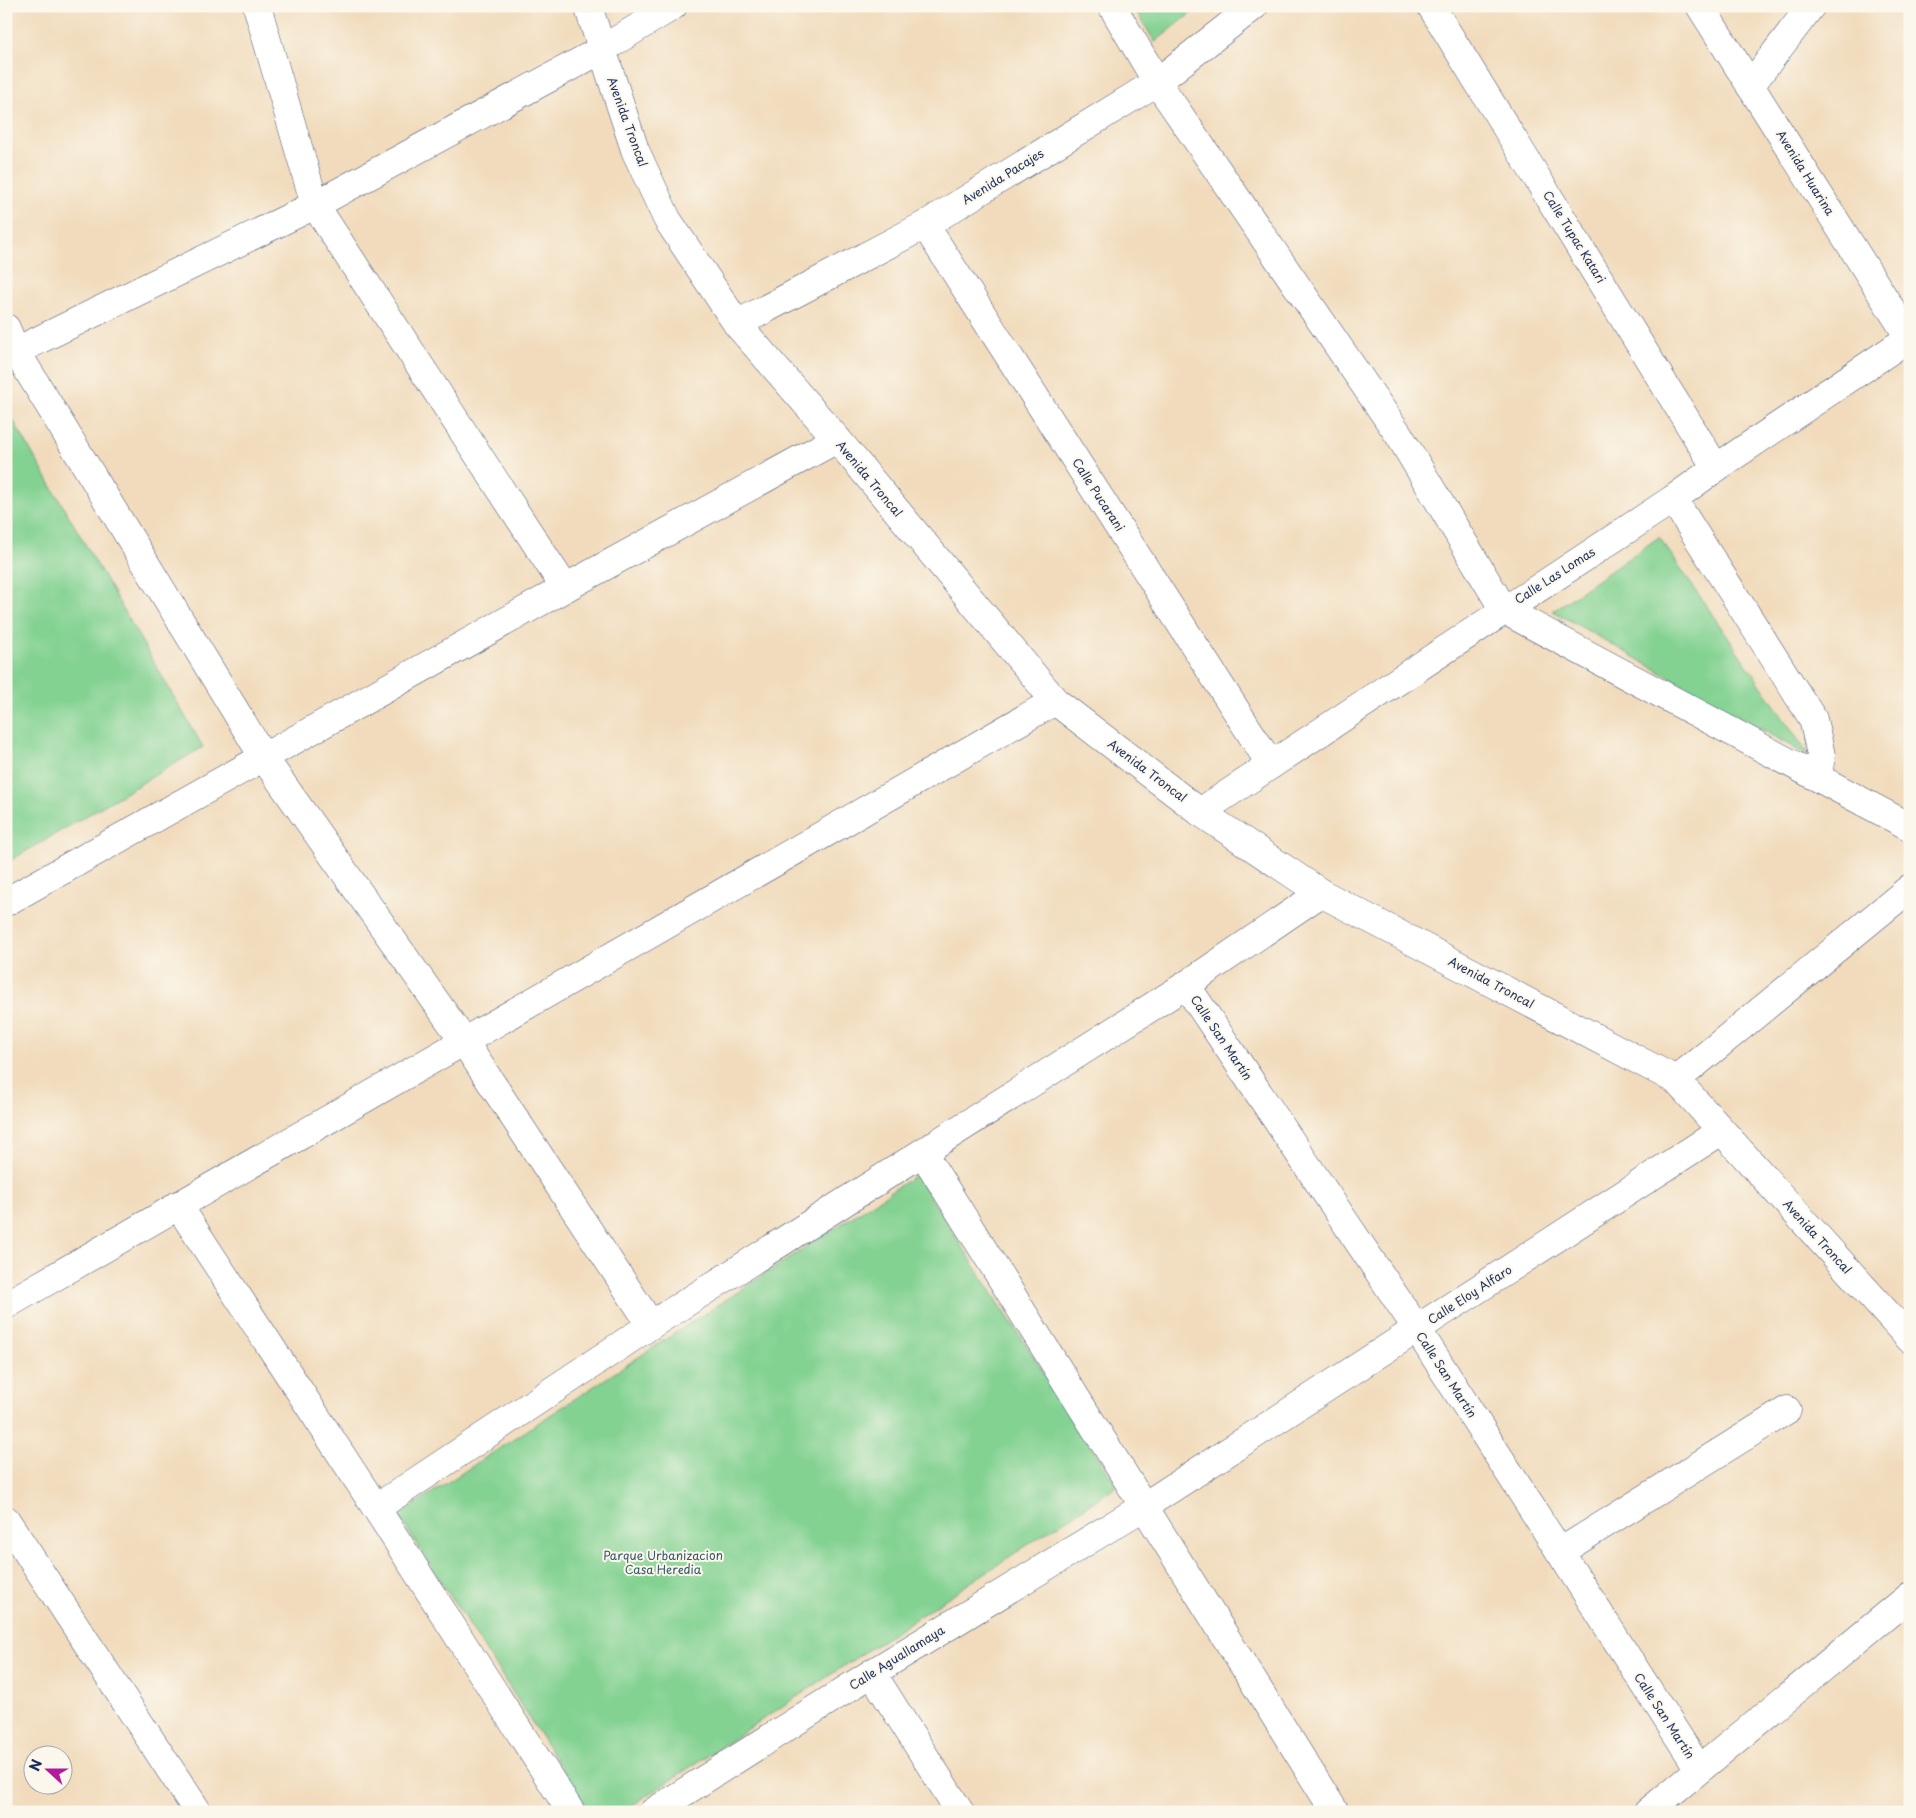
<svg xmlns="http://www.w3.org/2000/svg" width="1916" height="1818" font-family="'Playpen Sans',sans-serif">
<rect width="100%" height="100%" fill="#fbf7ec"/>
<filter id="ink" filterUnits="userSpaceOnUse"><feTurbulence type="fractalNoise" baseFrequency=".02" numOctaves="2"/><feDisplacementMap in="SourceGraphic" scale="10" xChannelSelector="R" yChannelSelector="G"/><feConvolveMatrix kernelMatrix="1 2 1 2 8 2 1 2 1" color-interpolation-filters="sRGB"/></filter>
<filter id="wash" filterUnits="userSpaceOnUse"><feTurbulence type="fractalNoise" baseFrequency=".0096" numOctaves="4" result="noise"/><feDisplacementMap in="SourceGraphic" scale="20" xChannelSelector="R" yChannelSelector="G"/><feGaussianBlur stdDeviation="1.12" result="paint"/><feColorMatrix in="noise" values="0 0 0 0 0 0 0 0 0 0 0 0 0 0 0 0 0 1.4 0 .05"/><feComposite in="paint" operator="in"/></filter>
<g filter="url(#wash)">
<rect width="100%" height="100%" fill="#f1dbbc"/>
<g fill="#83d292" stroke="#4f8078">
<path d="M1133 6H1200L1155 42Z"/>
<path d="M6 408 203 747 6 863Z"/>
<path d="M1659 537 1810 757 1553 611Z"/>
<path d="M916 1175 1117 1486 622 1812H590L398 1515Z"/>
</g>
</g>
<g filter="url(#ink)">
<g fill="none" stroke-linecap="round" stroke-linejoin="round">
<defs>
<g id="minor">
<path d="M257 6 315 205 565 588"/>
<path d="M588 6 635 150 667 219 737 324 837 439 1055 701 1200 812 1321 893 1676 1080 1910 1339"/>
<path d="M1112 6 1157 82 1399 435 1504 610 1910 827"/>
<path d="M1431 6 1716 468"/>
<path d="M1700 6 1910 339"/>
<path d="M1750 86 1811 6"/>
<path d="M925 225 1271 765"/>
<path d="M737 324 925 225 1157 82 1254 6"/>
<path d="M6 328 16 351 264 758 463 1040 651 1325"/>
<path d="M6 356 315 205 601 50 673 6"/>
<path d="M1673 499 1813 719 1821 755 1818 777"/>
<path d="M1200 812 1673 499 1716 468 1909 338"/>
<path d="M6 902 565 588 837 439"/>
<path d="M1186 985 1417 1329 1699 1769"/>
<path d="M1676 1080 1910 888"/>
<path d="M923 1153 1335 1812"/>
<path d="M178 1205 376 1508 571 1812"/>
<path d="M6 1305 1055 701"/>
<path d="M376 1508 651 1325 1186 985 1321 893"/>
<path d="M6 1520 198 1812"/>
<path d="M1560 1552 1787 1410"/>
<path d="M872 1673 960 1812"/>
<path d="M653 1812 872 1673 1143 1507 1721 1131"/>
<path d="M1648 1812 1910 1596"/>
</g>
</defs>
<use href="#minor" stroke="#3b496c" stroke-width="29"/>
<use href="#minor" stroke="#fff" stroke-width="28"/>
</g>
</g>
<g text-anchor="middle" stroke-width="4" stroke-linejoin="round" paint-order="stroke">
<g font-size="12" fill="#1b2f5e" stroke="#fbf7ec">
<text transform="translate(627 122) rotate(70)" y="4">Avenida Troncal</text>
<text transform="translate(1805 173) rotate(58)" y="4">Avenida Huarina</text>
<text transform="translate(1003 177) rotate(-32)" y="4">Avenida Pacajes</text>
<text transform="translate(1574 237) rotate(58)" y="4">Calle Tupac Katari</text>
<text transform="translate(869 479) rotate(50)" y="4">Avenida Troncal</text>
<text transform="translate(1098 495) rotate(57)" y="4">Calle Pucarani</text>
<text transform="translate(1555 576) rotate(-33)" y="4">Calle Las Lomas</text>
<text transform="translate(1147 771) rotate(37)" y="4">Avenida Troncal</text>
<text transform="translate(1491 983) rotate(28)" y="4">Avenida Troncal</text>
<text transform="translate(1221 1038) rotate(56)" y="4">Calle San Martín</text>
<text transform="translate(1817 1237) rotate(48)" y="4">Avenida Troncal</text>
<text transform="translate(1470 1295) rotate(-33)" y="4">Calle Eloy Alfaro</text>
<text transform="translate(1446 1375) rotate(57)" y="4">Calle San Martín</text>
<text transform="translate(897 1658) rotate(-32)" y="4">Calle Aguallamaya</text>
<text transform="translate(1664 1716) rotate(57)" y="4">Calle San Martín</text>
</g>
<g font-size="12" fill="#35586b" stroke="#fbf7ec">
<text x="663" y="1560">Parque Urbanizacion<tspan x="663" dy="14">Casa Heredia</tspan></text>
</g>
</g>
<rect width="1916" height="1818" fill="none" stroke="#fbf7ec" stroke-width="25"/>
<g transform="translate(48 1770) rotate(291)"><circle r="24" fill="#fbf7ec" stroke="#a1a7b3"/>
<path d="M0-4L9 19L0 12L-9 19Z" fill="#b5179e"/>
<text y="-8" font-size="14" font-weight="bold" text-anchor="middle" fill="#1b2f5e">N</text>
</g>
</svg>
